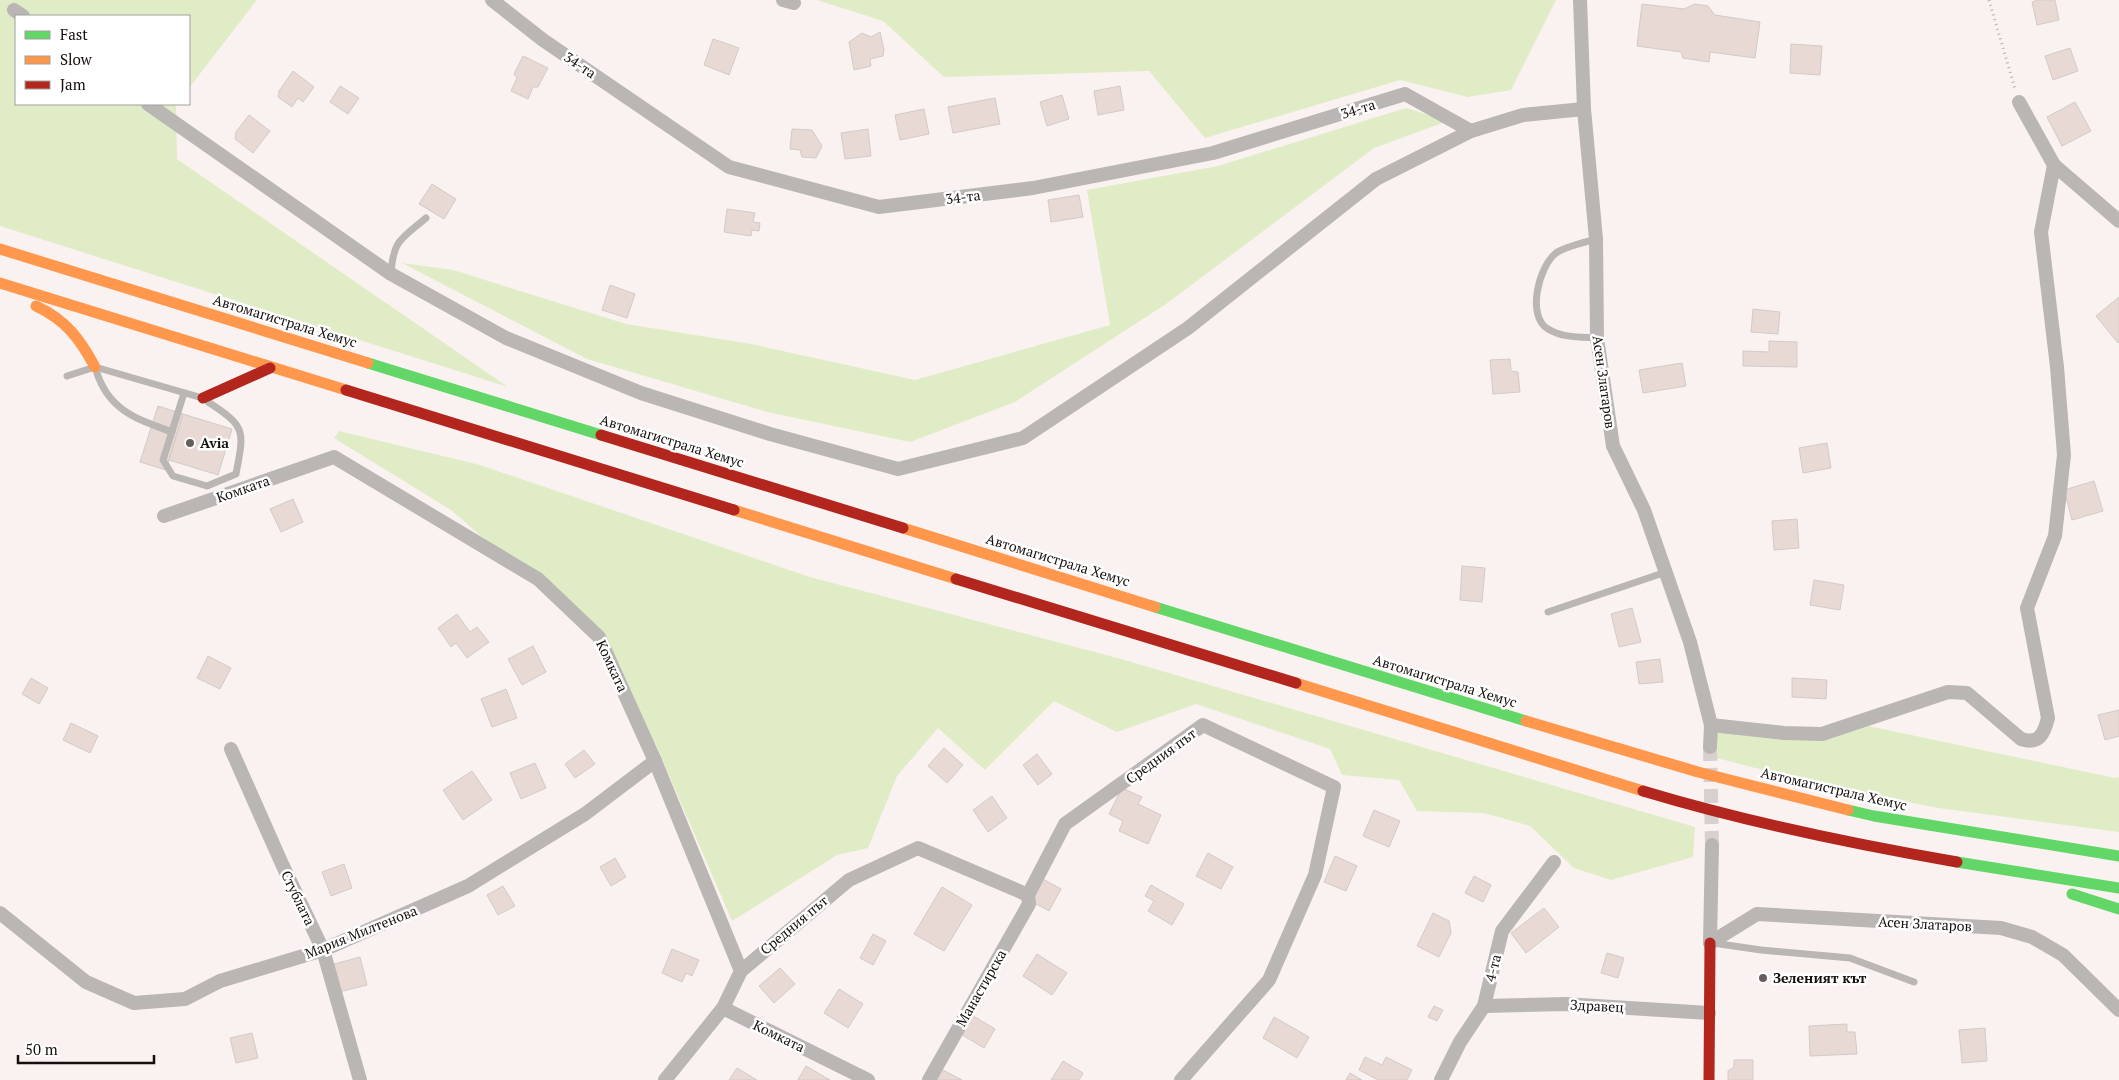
<svg xmlns="http://www.w3.org/2000/svg" width="2119" height="1080" font-family="'PT Serif',serif">
<rect width="100%" height="100%" fill="#faf2f0"/>
<g fill="#e0ecc5">
<path d="M0 0H257L189 88V16H16V104H176L177 159 508 387 0 226Z"/>
<path d="M817 0H1556L1511 90 1468 97 1400 80 1205 138 1149 71 944 77 883 21Z"/>
<path d="M1406 108 1448 121 1374 148 1166 304 1015 402 910 442 767 412 587 359 402 263 453 270 626 324 751 344 915 380 1110 325 1087 190 1218 166Z"/>
<path d="M339 431 480 465 810 577 1121 659 1695 827 1693 857 1611 880 1574 868 1530 826 1484 813 1417 811 1399 780 1342 775 1330 749 1196 704 1117 732 1054 701 985 770 938 728 897 776 868 848 837 855 732 921 656 745 585 626 451 510 334 438Z"/>
<path d="M1859 724 2115 778 2119 777V832L1939 808 1824 786 1717 758 1714 729 1790 738Z"/>
</g>
<g fill="#e8d9d4" stroke="#d2cbc8">
<path d="M2038 0H2055L2059 20 2037 25 2032 2Z"/>
<path d="M1642 4 1684 9 1695 4 1708 6 1715 15 1760 22 1755 58 1710 52 1709 62 1683 58 1681 52 1637 46Z"/>
<path d="M880 32 884 50 883 56 870 59 871 66 854 70 849 42 862 33 871 37Z"/>
<path d="M713 39 739 48 729 75 704 65Z"/>
<path d="M1791 44 1822 46 1820 75 1790 73Z"/>
<path d="M2070 48 2078 71 2053 80 2045 56Z"/>
<path d="M523 56 548 68 538 87H533L528 99 511 91 517 78 514 74Z"/>
<path d="M293 71 314 87 303 102 298 98 292 107 278 97 279 91Z"/>
<path d="M340 86 359 98 348 114 330 102Z"/>
<path d="M1120 86 1124 110 1098 115 1094 91Z"/>
<path d="M1062 95 1069 119 1047 126 1040 102Z"/>
<path d="M995 98 1000 124 953 133 948 107Z"/>
<path d="M2075 102 2091 131 2062 146 2047 117Z"/>
<path d="M924 109 929 134 900 140 895 115Z"/>
<path d="M249 115 270 131 253 153 235 139 236 132Z"/>
<path d="M792 129 812 130 822 146 816 158 802 157 800 150 790 149Z"/>
<path d="M868 129 871 156 845 159 841 133Z"/>
<path d="M432 184 456 199 444 219 419 204Z"/>
<path d="M1079 195 1083 217 1051 222 1048 200Z"/>
<path d="M727 209 755 213 753 222 760 223 759 231 752 230 751 236 724 232Z"/>
<path d="M610 285 635 294 627 318 602 310Z"/>
<path d="M2119 297V342L2118 343 2096 316Z"/>
<path d="M1753 309 1780 312 1778 334 1751 332Z"/>
<path d="M1769 341 1797 342V367L1743 366V351L1769 352Z"/>
<path d="M1510 359 1511 371 1518 372 1520 392 1493 394 1490 360Z"/>
<path d="M1682 363 1686 386 1643 393 1639 370Z"/>
<path d="M158 406 183 414 166 470 140 462Z"/>
<path d="M183 414 232 429 218 475 169 460Z"/>
<path d="M1827 443 1831 468 1803 473 1799 448Z"/>
<path d="M2094 481 2103 511 2072 520 2064 490Z"/>
<path d="M293 499 303 522 281 532 270 509Z"/>
<path d="M1797 519 1799 548 1774 550 1772 521Z"/>
<path d="M1462 566 1485 568 1482 602 1460 600Z"/>
<path d="M1814 580 1844 585 1840 610 1810 605Z"/>
<path d="M1632 608 1641 642 1619 647 1611 614Z"/>
<path d="M457 614 470 632 477 627 489 642 467 658 456 643 451 647 438 628Z"/>
<path d="M533 646 546 672 522 685 508 659Z"/>
<path d="M208 656 231 668 220 689 197 678Z"/>
<path d="M1660 659 1663 682 1639 684 1636 662Z"/>
<path d="M31 678 48 688 39 704 22 694Z"/>
<path d="M1792 678 1827 680 1826 699 1792 697Z"/>
<path d="M506 689 517 718 492 727 481 699Z"/>
<path d="M2119 710V736L2105 740 2098 715Z"/>
<path d="M71 723 98 736 90 753 63 740Z"/>
<path d="M944 748 963 765 947 783 928 766Z"/>
<path d="M584 750 595 764 575 778 565 764Z"/>
<path d="M1037 754 1052 774 1038 785 1023 765Z"/>
<path d="M535 763 546 788 521 799 510 773Z"/>
<path d="M472 771 492 800 463 820 443 790Z"/>
<path d="M1122 788 1142 797 1138 804 1161 815 1148 844 1119 831 1123 821 1109 814Z"/>
<path d="M992 796 1007 818 988 832 973 810Z"/>
<path d="M1374 810 1400 821 1389 847 1363 836Z"/>
<path d="M1208 853 1233 867 1221 889 1196 876Z"/>
<path d="M1335 856 1357 866 1346 891 1324 882Z"/>
<path d="M615 858 626 877 611 886 600 867Z"/>
<path d="M344 864 352 888 331 896 322 872Z"/>
<path d="M1474 876 1491 885 1483 902 1465 893Z"/>
<path d="M1043 879 1061 889 1049 911 1031 901Z"/>
<path d="M1151 885 1184 904 1172 925 1148 911 1154 901 1145 896Z"/>
<path d="M503 886 515 906 498 915 487 895Z"/>
<path d="M942 887 972 905 944 951 914 934Z"/>
<path d="M1544 908 1559 927 1526 953 1511 933Z"/>
<path d="M1433 913 1449 921 1451 933 1439 957 1417 946Z"/>
<path d="M873 934 886 941 873 965 860 958Z"/>
<path d="M672 949 699 960 692 976 686 973 682 982 662 973Z"/>
<path d="M1607 953 1624 958 1618 978 1601 973Z"/>
<path d="M1037 954 1067 973 1052 995 1023 976Z"/>
<path d="M360 957 367 985 339 992 331 965Z"/>
<path d="M780 968 795 984 774 1003 759 986Z"/>
<path d="M839 989 863 1004 848 1028 824 1013Z"/>
<path d="M1434 1006 1443 1010 1437 1021 1428 1017Z"/>
<path d="M970 1014 995 1029 984 1048 959 1033Z"/>
<path d="M1274 1017 1309 1037 1297 1058 1263 1038Z"/>
<path d="M1847 1024V1032H1855L1857 1054 1810 1056 1809 1026Z"/>
<path d="M1985 1028 1987 1061 1962 1063 1959 1030Z"/>
<path d="M252 1033 258 1058 236 1063 230 1038Z"/>
<path d="M1365 1057 1382 1065 1386 1057 1412 1070 1407 1080H1378L1359 1070Z"/>
<path d="M1734 1060H1753V1080H1728V1071L1734 1067Z"/>
<path d="M1063 1061 1083 1073 1079 1080H1051Z"/>
<path d="M806 1066 830 1080H798Z"/>
<path d="M737 1068 757 1080H729Z"/>
<path d="M939 1068 962 1080H933Z"/>
<path d="M1350 1073 1362 1080H1346Z"/>
</g>
<g fill="none" stroke-linecap="round" stroke-linejoin="round">
<path stroke="#d8d0ce" stroke-width="14" stroke-dasharray="14 7" stroke-linecap="butt" d="M1710 747 1712 845"/>
<path stroke="#b4b1af" stroke-width="3" stroke-dasharray="1 4" stroke-linecap="butt" d="M1989 0 2015 89"/>
<g stroke="#b9b6b4" stroke-width="7">
<path d="M1596 239C1586 242 1564 247 1556 253 1539 266 1526 316 1548 329 1563 338 1580 337 1597 338"/>
<path d="M391 274C393 240 401 239 426 218"/>
<path d="M96 370C108 410 136 419 172 432"/>
<path d="M67 376 95 367 199 397"/>
<path d="M184 393 163 460 173 476 207 486 236 474C244 431 247 427 208 402"/>
<path d="M1548 612 1666 572"/>
<path d="M1713 943 1761 950 1850 958 1914 982"/>
</g>
<g stroke="#b9b6b4" stroke-width="14">
<path d="M492 0 543 40 729 167 879 207 1033 188 1213 153 1405 94 1471 131"/>
<path d="M783 0 794 3"/>
<path d="M1580 0 1584 109 1596 239 1597 338 1613 446 1644 510 1690 642 1711 725 1710 747"/>
<path d="M14 10 23 16"/>
<path d="M2019 102 2054 165"/>
<path d="M148 104 391 274 506 338 641 393 770 434 898 469 1023 438 1188 328 1376 179 1471 131 1523 115 1584 109"/>
<path d="M164 516 334 457 538 579 599 637 655 761 741 971 723 1008 665 1080"/>
<path d="M1711 725 1784 733 1822 734 1948 692 1967 693 2021 739C2039 745 2044 734 2048 718L2027 608 2055 536 2064 455 2057 367 2041 232 2054 165 2119 221"/>
<path d="M231 749 282 864 323 950 360 1080"/>
<path d="M0 913 86 982 134 1003 185 999 220 981 323 950 468 886 585 814 655 761"/>
<path d="M1710 943 1757 914 2001 928 2032 937 2063 955 2119 1010"/>
<path d="M1710 943 1712 845"/>
<path d="M741 971 849 880 918 848 1028 895 1065 824 1203 725 1334 787 1315 875 1269 980 1181 1080"/>
<path d="M1484 1006 1565 1004 1709 1013"/>
<path d="M723 1008 868 1080"/>
<path d="M929 1080 1029 904 1028 895"/>
<path d="M1441 1080 1460 1042 1484 1006 1502 931 1554 862"/>
</g>
<g stroke="#63d668" stroke-width="11">
<path d="M368 363 601 435"/>
<path d="M1155 607 1526 721"/>
<path d="M1848 810 1874 816 2119 856"/>
<path d="M1957 862 2119 888"/>
<path d="M2072 894 2119 909"/>
</g>
<g stroke="#ff974d" stroke-width="11">
<path d="M0 249 368 363"/>
<path d="M0 283 346 390"/>
<path d="M36 306C66 320 80 339 95 367"/>
<path d="M734 510 956 579"/>
<path d="M903 528 1155 607"/>
<path d="M1296 683 1643 791"/>
<path d="M1526 721 1698 772 1848 810"/>
</g>
<g stroke="#b3261e" stroke-width="11">
<path d="M346 390 734 510"/>
<path d="M203 398 270 368"/>
<path d="M601 435 903 528"/>
<path d="M956 579 1296 683"/>
<path d="M1643 791C1746 822 1852 844 1957 862"/>
<path d="M1709 1080 1710 943"/>
</g>
</g>
<g fill="#655e5c" stroke="#fff" stroke-width="2">
<circle cx="190" cy="443" r="5"/>
<circle cx="1763" cy="978" r="5"/>
</g>
<g text-anchor="middle" stroke-width="5" stroke-linejoin="round" paint-order="stroke">
<g font-size="14" fill="#150f0d" stroke="#fff">
<text transform="translate(580 65) rotate(34)" y="5">34-та</text>
<text transform="translate(1358 109) rotate(-17)" y="5">34-та</text>
<text transform="translate(963 197) rotate(-7)" y="5">34-та</text>
<text transform="translate(285 321) rotate(17)" y="5">Автомагистрала Хемус</text>
<text transform="translate(1604 382) rotate(82)" y="5">Асен Златаров</text>
<text transform="translate(672 441) rotate(17)" y="5">Автомагистрала Хемус</text>
<text transform="translate(243 489) rotate(-19)" y="5">Комката</text>
<text transform="translate(1058 560) rotate(17)" y="5">Автомагистрала Хемус</text>
<text transform="translate(612 666) rotate(65)" y="5">Комката</text>
<text transform="translate(1445 681) rotate(17)" y="5">Автомагистрала Хемус</text>
<text transform="translate(1161 756) rotate(-36)" y="5">Средния път</text>
<text transform="translate(1834 789) rotate(13)" y="5">Автомагистрала Хемус</text>
<text transform="translate(298 898) rotate(64)" y="5">Стублата</text>
<text transform="translate(1925 924) rotate(3)" y="5">Асен Златаров</text>
<text transform="translate(794 925) rotate(-40)" y="5">Средния път</text>
<text transform="translate(361 932) rotate(-22)" y="5">Мария Милтенова</text>
<text transform="translate(1493 968) rotate(-76)" y="5">4-та</text>
<text transform="translate(981 988) rotate(-60)" y="5">Манастирска</text>
<text transform="translate(1597 1006) rotate(3)" y="5">Здравец</text>
<text transform="translate(779 1036) rotate(26)" y="5">Комката</text>
</g>
<g font-size="14" font-weight="bold" fill="#150f0d" stroke="#fff" text-anchor="start">
<text x="200" y="448">Avia</text>
<text x="1773" y="983">Зеленият кът</text>
</g>
</g>
<rect x="15" y="15" width="175" height="90" fill="#ffffff" stroke="#a19f9e"/>
<rect x="25" y="31" width="25" height="8" fill="#63d668" stroke="#a19f9e"/>
<text x="60" y="40" font-size="15" fill="#150f0d">Fast</text>
<rect x="25" y="56" width="25" height="8" fill="#ff974d" stroke="#a19f9e"/>
<text x="60" y="65" font-size="15" fill="#150f0d">Slow</text>
<rect x="25" y="81" width="25" height="8" fill="#b3261e" stroke="#a19f9e"/>
<text x="60" y="90" font-size="15" fill="#150f0d">Jam</text>
<path d="M18 1055v8h136v-8" fill="none" stroke="#150f0d" stroke-width="2.5"/>
<text x="25" y="1055" font-size="15" fill="#150f0d" stroke="#ffffff" stroke-width="4" paint-order="stroke">50 m</text>
</svg>
